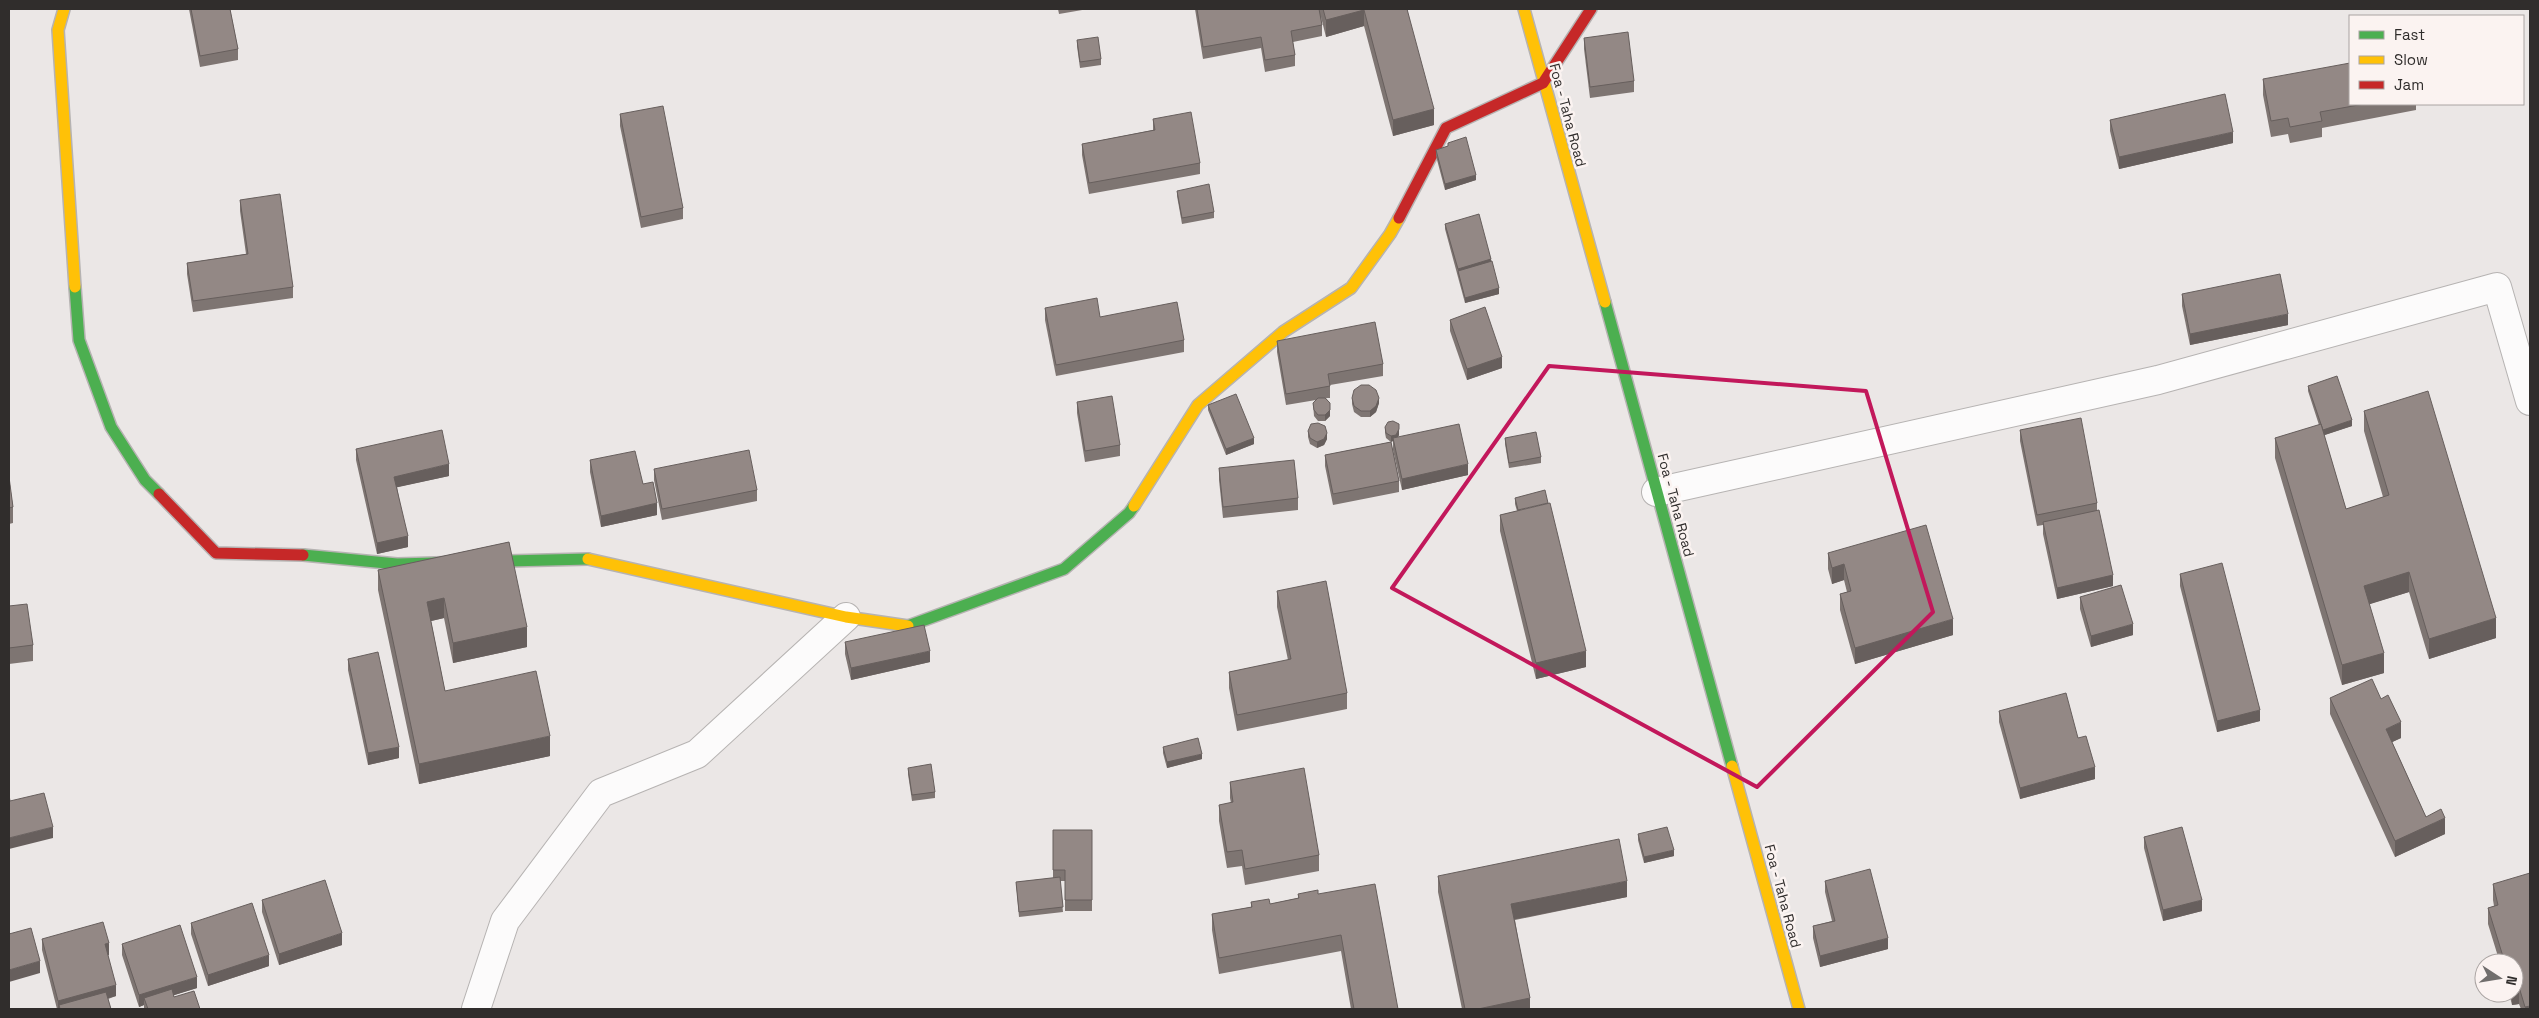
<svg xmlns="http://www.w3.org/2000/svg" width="2539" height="1018" font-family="'Space Grotesk',sans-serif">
<rect width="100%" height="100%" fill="#ebe7e6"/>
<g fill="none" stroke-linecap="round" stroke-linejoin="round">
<defs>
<g id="street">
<path d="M1656 492 2158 380 2497 287 2530 401"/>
<path d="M476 1009 505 921 601 793 697 754 846 617"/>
</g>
<g id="fast">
<path d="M75 287 79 340 111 427 145 480 159 494"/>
<path d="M1605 302 1732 766"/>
<path d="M303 555 397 564 588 559"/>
<path d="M908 626 1064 569 1129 513 1134 506"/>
</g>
<g id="slow">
<path d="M64 9 58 30 75 287"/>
<path d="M1524 9 1605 302"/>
<path d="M1134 506 1198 405 1283 332 1351 288 1390 234 1399 218"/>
<path d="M588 559 846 617 908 626"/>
<path d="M1732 766 1799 1009"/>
</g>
<g id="jam">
<path d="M1399 218 1446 128 1543 83 1591 9"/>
<path d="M159 494 216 553 303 555"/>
</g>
</defs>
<use href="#street" stroke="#b6b3b2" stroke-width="30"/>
<use href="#fast" stroke="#b6b3b2" stroke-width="14"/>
<use href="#slow" stroke="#b6b3b2" stroke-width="14"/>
<use href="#jam" stroke="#b6b3b2" stroke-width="14"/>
<use href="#street" stroke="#fcfbfb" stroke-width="28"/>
<use href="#fast" stroke="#4caf50" stroke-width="11"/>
<use href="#slow" stroke="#ffc107" stroke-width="11"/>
<use href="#jam" stroke="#c62828" stroke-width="11"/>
</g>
<g fill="#7e7572">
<path d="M189 9H230L238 49V60L200 67Z"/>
<path d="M1058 9H1088L1059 14Z"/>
<path d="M1195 9H1407L1434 125 1393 136 1364 26 1326 37 1321 17 1322 25V36L1293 42 1295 55V66L1265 72 1261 48 1203 59Z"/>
<path d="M1584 38 1634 81V92L1590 98 1584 49Z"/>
<path d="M1077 40 1101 59V65L1080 68 1077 46Z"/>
<path d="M2263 79 2350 104H2416V110L2322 128V137L2290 143 2288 134 2271 137 2263 95Z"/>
<path d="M620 114 683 208V219L641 228 620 126Z"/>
<path d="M1153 119 1200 163V174L1089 194 1082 155V144L1153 130Z"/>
<path d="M2110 120 2233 143 2119 169 2110 131Z"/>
<path d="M1448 143 1476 180 1445 190 1436 156V150L1448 146Z"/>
<path d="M1177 191 1214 212V218L1182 224 1177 196Z"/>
<path d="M240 200 293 287V298L193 312 187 274V263L246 254 240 211Z"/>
<path d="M1445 224 1491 259 1499 294 1465 303 1445 229Z"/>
<path d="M2182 294 2288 325 2190 345 2182 306Z"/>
<path d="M1045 308 1184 340V352L1056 376 1045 320Z"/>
<path d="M1450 320 1502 368 1467 380 1450 331Z"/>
<path d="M1277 341 1383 364V376L1330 385V398H1326L1330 403V416L1325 421H1318L1314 416 1313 403 1316 400 1286 405 1277 352Z"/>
<path d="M2308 386 2352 426 2324 435 2346 509 2383 497 2364 431V411L2496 638 2429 659 2409 592 2369 604 2384 673 2342 685 2275 458V438L2319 425 2308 391Z"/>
<path d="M1352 398 1379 403 1376 412 1370 417H1361L1354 412 1352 404Z"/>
<path d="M1077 402 1120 445V456L1085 462 1077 413Z"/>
<path d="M1208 405 1254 444 1226 455 1208 410Z"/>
<path d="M1385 427 1399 435 1398 437 1468 475 1402 490 1393 450V441L1391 442 1399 481V492L1333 505 1325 466V455L1391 442 1386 438 1385 433Z"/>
<path d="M2020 430 2097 503V511L2113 586 2057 599 2043 534V525L2037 526 2020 441Z"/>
<path d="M1308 431 1327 439 1324 445 1317 448 1310 444 1308 437Z"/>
<path d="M1505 438 1541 457V463L1509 468 1505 444Z"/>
<path d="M356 449 449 476 397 487 408 547 377 554 356 460Z"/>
<path d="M590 460 643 484 657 515 601 527 590 472Z"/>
<path d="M1219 468 1298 498V510L1223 518 1219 480Z"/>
<path d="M654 469 757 490V501L662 520 654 480Z"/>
<path d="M9 477 13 507V523L9 524Z"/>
<path d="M1515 498 1586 667 1536 679 1500 531V515L1517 511 1515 504Z"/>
<path d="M509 542 527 647 453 663 444 618 431 621 445 691 550 756 419 784 378 590V570Z"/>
<path d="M1828 553 1953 635 1855 664 1840 610V594L1847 592 1844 580 1832 584 1828 569Z"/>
<path d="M2180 574 2260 721 2217 732 2180 586Z"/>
<path d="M1277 591 1347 693V709L1237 731 1229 688V672L1288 660 1277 607Z"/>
<path d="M2080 597 2133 635 2091 647 2080 609Z"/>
<path d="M9 606 33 645V661L9 664Z"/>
<path d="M845 642 930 662 851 680 845 654Z"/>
<path d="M348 659 399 758 368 765 348 670Z"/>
<path d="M2330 698 2401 738 2392 742 2426 817 2445 834 2395 857 2330 714Z"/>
<path d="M1999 711 2078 738 2095 779 2020 799 1999 722Z"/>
<path d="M1163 747 1202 759 1167 768 1163 753Z"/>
<path d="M908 768 935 792V798L912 801 908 774Z"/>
<path d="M1230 782 1319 855V871L1245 885 1242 866 1227 868 1219 821V805L1231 803 1230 798Z"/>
<path d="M1053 830H1092V911H1065V881H1060L1063 912 1019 917 1016 882 1053 878Z"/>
<path d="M1638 834 1674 856 1644 863 1638 840Z"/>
<path d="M2144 837 2202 911 2163 921 2144 848Z"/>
<path d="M1438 876 1627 897 1515 920 1530 1009H1462L1438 892Z"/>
<path d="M1825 881 1888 949 1820 967 1813 938V926L1832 921 1825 892Z"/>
<path d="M2493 884 2530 1009H2521L2519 1004 2512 1005 2509 993H2514V963H2500L2488 924V908L2494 906 2493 900Z"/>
<path d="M1298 894H1318L1398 1009H1351L1341 951 1219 974 1212 930V914L1251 907V902L1270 904 1298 898Z"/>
<path d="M262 900 342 945 279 965 262 912Z"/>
<path d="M191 923 269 966 208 986 191 934Z"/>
<path d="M42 939 109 955H108L116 996 108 999 111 1009H57L42 950Z"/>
<path d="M122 944 197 988 174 995V997L200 1009H144V1005L139 1007 122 955Z"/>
</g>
<g fill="#675f5d">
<path d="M1364 10V26L1326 37V20Z"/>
<path d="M1434 109V125L1393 136V120Z"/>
<path d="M2233 132V143L2119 169V157Z"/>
<path d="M1476 175V180L1445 190V184Z"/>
<path d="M1491 259V265L1458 271V275V269Z"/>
<path d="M1499 288V294L1465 303V298Z"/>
<path d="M2288 314V325L2190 345V334Z"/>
<path d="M1502 357V368L1467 380V369Z"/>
<path d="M1379 398V403L1376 412 1370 417V411Z"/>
<path d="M1330 410V416L1325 421V415Z"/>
<path d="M2352 420V426L2322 436V430Z"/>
<path d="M1399 429V435L1396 440 1393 438V441L1391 442V436Z"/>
<path d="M1327 433V439L1324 445 1317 448V442Z"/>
<path d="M1254 438V444L1226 455V449Z"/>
<path d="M449 464V476L394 488V477Z"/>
<path d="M1468 464V475L1402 490V479Z"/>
<path d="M657 503V515L601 527V516Z"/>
<path d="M408 536V547L377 554V543Z"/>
<path d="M1844 564V580L1832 584V568Z"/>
<path d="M2409 572V592L2364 606V586Z"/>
<path d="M2113 575V586L2057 599V588Z"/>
<path d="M444 598V618L427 622V602Z"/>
<path d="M2496 618V638L2429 659V639Z"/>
<path d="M1953 619V635L1855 664V648Z"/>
<path d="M2133 624V635L2091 647V636Z"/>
<path d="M527 627V647L453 663V643Z"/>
<path d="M930 651V662L851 680V668Z"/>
<path d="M1586 651V667L1536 679V663Z"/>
<path d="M2384 653V673L2342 685V665Z"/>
<path d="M2260 710V721L2217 732V721Z"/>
<path d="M2401 722V738L2386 745V729Z"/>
<path d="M550 736V756L419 784V764Z"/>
<path d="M399 747V758L368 765V753Z"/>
<path d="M1202 754V759L1167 768V762Z"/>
<path d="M2095 767V779L2020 799V788Z"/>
<path d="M2445 818V834L2395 857V841Z"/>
<path d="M53 827V838L9 849V838Z"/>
<path d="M1674 850V856L1644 863V857Z"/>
<path d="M1627 881V897L1511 920V904Z"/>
<path d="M2202 900V911L2163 921V910Z"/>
<path d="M342 933V945L279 965V954Z"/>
<path d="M1888 938V949L1820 967V956Z"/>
<path d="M109 943V955L105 956V944Z"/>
<path d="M269 955V966L208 986V975Z"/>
<path d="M40 961V973L9 982V970Z"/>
<path d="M197 977V988L146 1004 144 998V1005L139 1007V995Z"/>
<path d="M116 985V996L69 1009 59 1005V1009H58V1001Z"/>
<path d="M2519 987V1004L2512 1005V993H2514V989Z"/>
<path d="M1530 998V1009H1478Z"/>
<path d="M2530 1006V1009H2525V1007Z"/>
</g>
<g fill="#938885" stroke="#675f5d">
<path d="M191 9H230L238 49 200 56Z"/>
<path d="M1197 9H1319L1322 25 1291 31 1295 55 1265 60 1261 37 1203 47Z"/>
<path d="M1323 9H1407L1434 109 1393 120 1364 10 1326 20Z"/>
<path d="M1628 32 1634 81 1590 87 1584 38Z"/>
<path d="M1098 37 1101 59 1080 62 1077 40Z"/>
<path d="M2350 63V104H2364L2320 112 2322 121 2290 127 2288 118 2271 121 2263 79Z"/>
<path d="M2225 94 2233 132 2119 157 2110 120Z"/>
<path d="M663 106 683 208 641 217 620 114Z"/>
<path d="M1191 112 1200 163 1089 183 1082 144 1155 130 1153 119Z"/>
<path d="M1466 137 1476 175 1445 184 1436 150 1448 146V143Z"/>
<path d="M1209 184 1214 212 1182 218 1177 191Z"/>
<path d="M280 194 293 287 193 301 187 263 248 254 240 200Z"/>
<path d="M1479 214 1491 259 1458 269 1445 224Z"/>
<path d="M1492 261 1499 288 1465 298 1458 271Z"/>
<path d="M2280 274 2288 314 2190 334 2182 294Z"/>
<path d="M1097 298 1100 317 1177 302 1184 340 1056 365 1045 308Z"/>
<path d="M1485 307 1502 357 1467 369 1450 320Z"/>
<path d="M1375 322 1383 364 1328 374 1330 386 1286 394 1277 341Z"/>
<path d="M2337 376 2352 420 2323 430 2308 386Z"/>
<path d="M1361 385H1369L1376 390 1379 398 1376 406 1370 411H1361L1354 406 1352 398 1354 390Z"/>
<path d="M2428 391 2496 618 2429 639 2409 572 2364 586 2384 653 2342 665 2275 438 2321 424 2346 509 2389 495 2364 411Z"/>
<path d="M1236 394 1254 438 1226 449 1208 405Z"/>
<path d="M1112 396 1120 445 1085 451 1077 402Z"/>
<path d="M1318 398H1325L1330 403V410L1325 415H1318L1314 410 1313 403Z"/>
<path d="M2081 418 2097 503 2037 515 2020 430Z"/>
<path d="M1393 421 1399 424V429L1396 435 1391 436 1386 433 1385 427 1388 422Z"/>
<path d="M1318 423 1325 426 1327 433 1324 439 1317 442 1310 438 1308 431 1311 424Z"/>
<path d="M1459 424 1468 464 1402 479 1393 438Z"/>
<path d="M442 430 449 464 394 477 408 536 377 543 356 449Z"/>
<path d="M1536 432 1541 457 1509 463 1505 438Z"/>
<path d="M1391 442 1399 481 1333 494 1325 455Z"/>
<path d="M749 450 757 490 662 509 654 469Z"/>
<path d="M635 451 643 484 653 482 657 503 601 516 590 460Z"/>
<path d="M1294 460 1298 498 1223 507 1219 468Z"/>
<path d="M9 477 13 507 9 508Z"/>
<path d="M1545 490 1548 503 1518 510 1515 498Z"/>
<path d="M1550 503 1586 651 1536 663 1500 515Z"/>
<path d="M2099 510 2113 575 2057 588 2043 522Z"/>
<path d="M1926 525 1953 619 1855 648 1840 594 1851 591 1844 564 1832 568 1828 553Z"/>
<path d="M509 542 527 627 453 643 444 598 427 602 445 691 536 671 550 736 419 764 378 570Z"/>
<path d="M2222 563 2260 710 2217 721 2180 574Z"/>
<path d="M1326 581 1347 693 1237 715 1229 672 1291 659 1277 591Z"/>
<path d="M2121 585 2133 624 2091 636 2080 597Z"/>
<path d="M27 604 33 645 9 648V606Z"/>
<path d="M924 625 930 651 851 668 845 642Z"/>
<path d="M378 652 399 747 368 753 348 659Z"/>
<path d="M2372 679 2381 699 2388 695 2401 722 2386 729 2426 817 2441 809 2445 818 2395 841 2330 698Z"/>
<path d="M2066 693 2078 738 2086 736 2095 767 2020 788 1999 711Z"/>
<path d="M1198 738 1202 754 1167 762 1163 747Z"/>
<path d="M931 764 935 792 912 795 908 768Z"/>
<path d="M1304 768 1319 855 1245 869 1242 850 1227 852 1219 805 1233 802 1230 782Z"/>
<path d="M44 793 53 827 9 838V795L10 801Z"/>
<path d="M1667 827 1674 850 1644 857 1638 834Z"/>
<path d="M2182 827 2202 900 2163 910 2144 837Z"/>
<path d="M1053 830H1092V900H1065V870H1053Z"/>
<path d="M1619 839 1627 881 1511 904 1530 998 1478 1009H1465L1438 876Z"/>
<path d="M1870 869 1888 938 1820 956 1813 926 1835 921 1825 881Z"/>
<path d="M2530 873V1006L2525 1007 2519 987 2514 989V963H2505L2488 908 2498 905 2493 884Z"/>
<path d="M1060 877 1063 907 1019 912 1016 882Z"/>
<path d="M325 880 342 933 279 954 262 900Z"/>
<path d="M1375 884 1398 1009H1354L1341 935 1219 958 1212 914 1252 907 1251 902 1269 899 1270 904 1299 898 1298 894 1318 890V894Z"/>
<path d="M252 903 269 955 208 975 191 923Z"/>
<path d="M103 922 109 943 105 944 116 985 58 1001 42 939Z"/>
<path d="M180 925 197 977 139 995 122 944Z"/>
<path d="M31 928 40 961 9 970V934Z"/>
<path d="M172 989 174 997 194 991 200 1009H148L144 998Z"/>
<path d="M106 992 111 1009H60L59 1005Z"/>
</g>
<path fill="none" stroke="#c2185b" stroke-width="4" stroke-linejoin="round" d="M1549 366 1866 391 1933 612 1757 787 1392 588Z"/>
<g text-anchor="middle" stroke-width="5" stroke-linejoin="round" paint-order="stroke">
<g font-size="14" fill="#302d2c" stroke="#fbf3f1">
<text transform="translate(1568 115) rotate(75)" y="5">Foa - Taha Road</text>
<text transform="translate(1676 505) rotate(75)" y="5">Foa - Taha Road</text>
<text transform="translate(1783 896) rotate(75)" y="5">Foa - Taha Road</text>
</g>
</g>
<rect width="2539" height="1018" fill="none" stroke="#302d2c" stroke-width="20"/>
<rect x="2349" y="15" width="175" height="90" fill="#fbf3f1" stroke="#aaa4a2"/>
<rect x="2359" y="31" width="25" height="8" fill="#4caf50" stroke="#aaa4a2"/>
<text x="2394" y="40" font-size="15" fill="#302d2c">Fast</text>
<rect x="2359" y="56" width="25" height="8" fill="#ffc107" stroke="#aaa4a2"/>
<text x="2394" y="65" font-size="15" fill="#302d2c">Slow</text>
<rect x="2359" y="81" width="25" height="8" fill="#c62828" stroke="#aaa4a2"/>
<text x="2394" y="90" font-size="15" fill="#302d2c">Jam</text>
<g transform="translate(2499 978) rotate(102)"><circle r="24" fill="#fbf3f1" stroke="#aaa4a2"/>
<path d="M0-4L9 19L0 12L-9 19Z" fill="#716e6d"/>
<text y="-8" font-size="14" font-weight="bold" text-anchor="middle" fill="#302d2c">N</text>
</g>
</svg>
